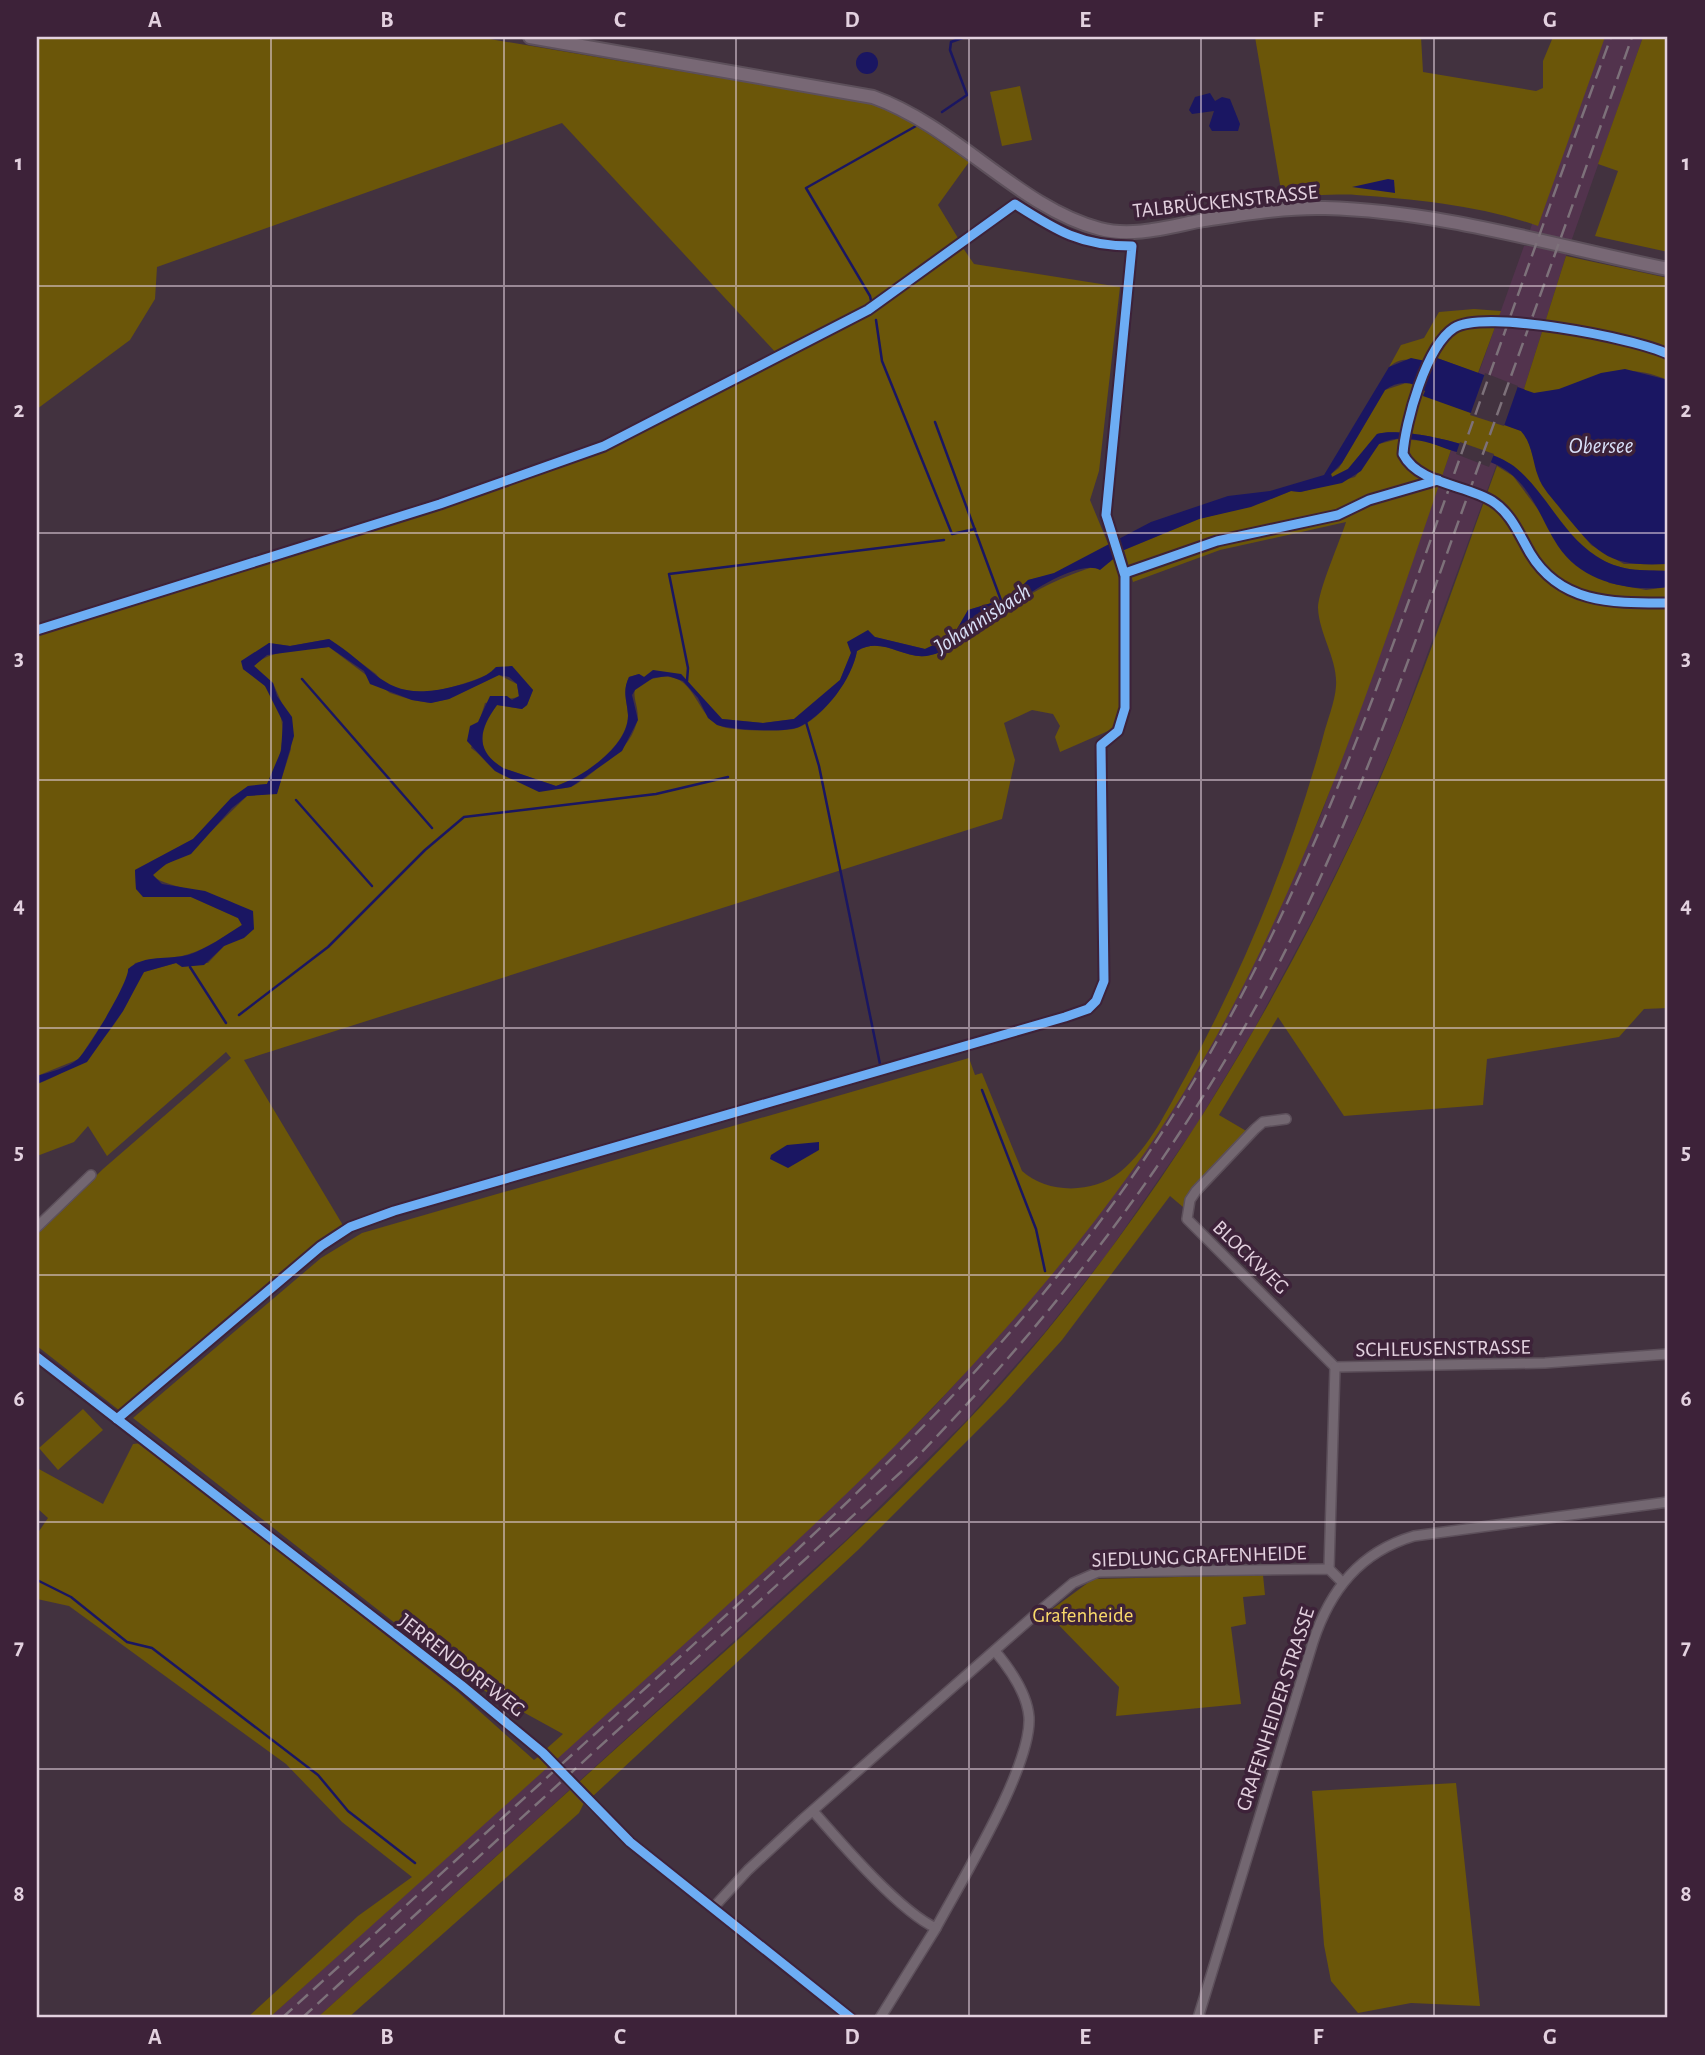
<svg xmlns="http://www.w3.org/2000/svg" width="1705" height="2055" font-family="'Alegreya Sans',sans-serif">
<rect width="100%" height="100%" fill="#42323f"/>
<path fill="#52334d" d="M1562 37H1643L1566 256 1523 392 1397 737 1356 832 1312 921 1253 1031 1195 1127 1107 1254 1045 1332 966 1421 847 1539 317 2018H269L860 1480 934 1407 1002 1332 1135 1167 1205 1054 1239 991 1321 815 1524 246H1529L1530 230 1564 129Z"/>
<g fill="#6b5609">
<path d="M37 37H478L875 104 897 112 969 162 938 205 961 243 865 310 778 355 562 123 157 267 155 299 130 340 37 409Z"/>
<path d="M1255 37H1421L1423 72 1536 91 1543 88V61L1553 37H1605L1538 226C1482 206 1416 199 1356 195 1338 193 1294 199 1281 190Z"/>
<path d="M1643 37H1668V252L1595 236 1618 171 1598 164Z"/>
<path d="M1020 86 1032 140 1002 146 990 92Z"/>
<path d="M963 248 974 264 1120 287 1099 471 1090 500 1109 546 1054 574 1028 580 1006 602 998 601 968 610 953 636 925 649 875 637 851 653 840 680 794 719 763 723 722 719 681 674 644 677 639 674 629 677C622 692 627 700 628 715 628 746 583 777 556 786L503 768C473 750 480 729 497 705L522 709 527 705 533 690 512 666C476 678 404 714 376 674L329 639 290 646 269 643 243 669C250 674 259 679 265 686 290 713 286 755 267 784L248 786 193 839 135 870 136 889 160 896 191 897 238 918 242 925C225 936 208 948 189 954 173 959 152 959 135 963L117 1001 79 1059 37 1076V632L441 506 603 449 880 308Z"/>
<path d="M1566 256 1668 278V380C1598 351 1580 400 1523 392Z"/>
<path d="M1474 309 1501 311 1478 373 1437 358 1435 363C1417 365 1406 352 1389 367L1401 345 1424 338 1439 312Z"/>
<path d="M1409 382 1425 391 1423 395 1521 431 1527 438 1542 484 1591 545 1624 564H1668V571C1641 570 1620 572 1596 556 1563 535 1546 493 1516 468 1494 449 1406 426 1377 434L1348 469 1332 477 1331 474 1339 468 1385 390Z"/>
<path d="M1398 439 1426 441 1451 450C1366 697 1286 954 1134 1168 973 1394 760 1575 556 1760L545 1750 563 1734 474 1685 133 1418 321 1258 362 1233 969 1058 975 1075 982 1073 1022 1171C1047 1194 1093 1194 1120 1172 1149 1149 1168 1108 1186 1076 1244 968 1291 856 1323 737 1327 721 1335 702 1336 686 1338 660 1319 634 1318 608 1318 591 1340 541 1346 522L1220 550 1133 582 1124 550 1199 519 1264 502 1291 491 1301 492 1355 477 1379 444Z"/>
<path d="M1497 466 1513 476 1549 524 1609 583 1646 590 1668 587V1008L1644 1009 1619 1037 1487 1059 1483 1105 1344 1116 1278 1017 1219 1115 1248 1132 1192 1187 1183 1207 1170 1196 1062 1340 1006 1402 858 1550 593 1796 579 1782C738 1637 908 1499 1045 1333 1170 1181 1273 1011 1356 833 1411 715 1452 588 1497 466Z"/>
<path d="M1114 555C1124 588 1119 619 1119 652 1118 678 1125 703 1115 728L1060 752 1055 737 1060 726 1053 714 1032 710 1004 723 1015 760 1002 819 244 1060 344 1227 120 1411 37 1346V1233L103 1169 231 1058 226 1052 107 1156 88 1126 74 1142 37 1156V1084C76 1070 101 1046 123 1011 131 998 135 984 144 972L176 963H208L224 946 254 929C248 922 241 909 233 903 218 893 157 886 153 875V872L193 849 247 796 277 793 291 749 283 706 273 683 254 666C268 649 307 650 329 647L390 693 412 700 430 703 449 699 499 675 517 684 519 697 485 703 471 748C480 754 486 763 494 770 510 782 551 793 570 787 580 784 592 772 601 766 617 755 631 743 637 722 642 702 619 686 656 678 696 668 694 717 723 727 735 731 786 732 797 728 823 719 853 676 857 651 883 635 905 662 931 655 957 649 978 626 998 609L1004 612C1037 587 1070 573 1110 562Z"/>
<path d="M83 1409 103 1430 58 1470 39 1448Z"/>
<path d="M142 1443 458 1692 534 1760 538 1757 548 1767 269 2018H247L358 1916 412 1877 342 1822 286 1764 69 1606 37 1599V1534L48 1518 37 1508V1468L103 1504 133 1444Z"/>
<path d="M1263 1575 1265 1595 1243 1597 1246 1624 1231 1627 1241 1704 1116 1716 1119 1687 1047 1613 1093 1579Z"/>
<path d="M1456 1783 1480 2006 1411 2003 1358 2013 1331 1981 1324 1945 1312 1791Z"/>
<path d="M571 1789 584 1803 579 1813 348 2018H317Z"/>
</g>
<g fill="#1a1662">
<circle cx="867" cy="63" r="11"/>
<path d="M1210 93 1215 101 1222 97 1230 99 1240 124 1238 131H1212L1209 126 1214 111 1192 114 1189 110 1195 97Z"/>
<path d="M1388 179 1394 180 1395 193 1352 187Z"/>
<path d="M1411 358 1435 363 1437 358 1534 393 1559 389 1601 373 1625 369 1668 380V564C1610 567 1599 556 1563 512 1555 501 1542 489 1538 476 1532 460 1533 445 1521 431L1423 396 1425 391C1413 381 1398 380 1385 390L1342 463 1331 474 1332 477 1348 469 1377 434C1406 426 1494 449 1516 468 1546 493 1563 535 1596 556 1620 572 1641 570 1668 571V587C1628 592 1582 582 1558 546 1542 522 1535 494 1511 474 1494 459 1467 456 1447 449 1425 441 1401 433 1379 444L1361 471 1342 483 1300 492 1291 491 1251 507 1199 519 1124 550 1100 570C1079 558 1021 597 1005 612L998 609C978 626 957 649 931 655 905 662 883 635 857 651 852 679 826 714 799 727 786 733 732 730 717 725L708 718 698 698 683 681 668 676 653 678 635 690 632 695 638 720 622 751 571 787 539 792 495 771 467 741 470 726 478 722 490 696H507L512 700 519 696 517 684 509 677 499 675 449 699 431 703 412 700 370 684 364 671 329 647 267 655 254 666 273 683 277 696 292 717 294 736 277 794 247 796 232 808 191 854 166 864 153 875 162 884 205 891 253 911 254 929 244 938 224 946 204 965 182 967 176 963 144 972 123 1011 87 1062 37 1084V1076C50 1072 67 1068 78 1059 88 1050 130 980 128 969 145 954 168 960 188 955 207 949 224 936 242 925L238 918 191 897H143L136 889 135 870 193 839 231 798 248 786 267 784 281 751 283 722 265 686 243 669 241 661 269 643 290 646 329 639C380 671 384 703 452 687 467 683 485 679 496 667L512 666 533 690 527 705 522 709 497 705C479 729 474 750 503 768L556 786C583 777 629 746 628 715 627 699 622 692 629 677L639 674 644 677 653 670 681 674 722 719 763 723 794 719 840 680 851 653 847 642 868 630 875 637 925 649 953 636 968 610 998 601 1006 602 1028 580 1054 573 1151 522 1228 496 1270 491 1324 475 1389 367Z"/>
<path d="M819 1142V1150L788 1168 770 1159 771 1155 787 1145Z"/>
</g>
<g fill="#42323f">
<path d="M1485 373 1518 386 1504 426 1470 415Z"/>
<path d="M1460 442 1494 454 1489 467 1456 454Z"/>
</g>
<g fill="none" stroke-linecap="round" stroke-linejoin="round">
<g stroke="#1a1662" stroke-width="2.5">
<path d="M942 112 967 95 950 50 951 42 965 37"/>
<path d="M872 305 870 296 806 188 916 126"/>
<path d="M876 320 882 361 952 534 975 529"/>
<path d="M935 422 1002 603"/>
<path d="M302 679 432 828"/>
<path d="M687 681 688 668 669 574 944 540"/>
<path d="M806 722 819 766 881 1069 966 1045"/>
<path d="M296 800 372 886"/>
<path d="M190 967 226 1023"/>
<path d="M239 1015 328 947 425 850 464 817 656 794 728 777"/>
<path d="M982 1090 1036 1229 1045 1271"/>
<path d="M37 1580 71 1597 127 1642 152 1648 318 1775 348 1811 415 1863"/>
</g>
<defs>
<g id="street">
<path d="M1286 1119 1263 1122 1255 1129 1196 1191 1190 1200 1187 1219 1335 1367"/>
<path d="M37 1227 91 1175"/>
<path d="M37 1357 461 1685 543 1753"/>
<path d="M1335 1367 1545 1363 1668 1354"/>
<path d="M1329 1569 1335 1367"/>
<path d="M586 1798 630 1842 851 2018"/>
<path d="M813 1811C840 1842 900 1912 936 1928 961 1881 1032 1767 1029 1717 1027 1693 1010 1669 995 1651"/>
<path d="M713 1908 748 1870 803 1819 1036 1614 1073 1583 1098 1572 1329 1569 1342 1582"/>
<path d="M880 2018 936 1928"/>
<path d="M1198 2018 1313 1642C1330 1590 1360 1552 1414 1536L1668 1502"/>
</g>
<path id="secondary" d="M530 37 873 97C957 127 1019 208 1100 229 1133 238 1171 226 1204 220 1244 214 1285 207 1325 208 1442 211 1554 246 1668 269"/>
</defs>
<use href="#street" stroke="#5d505b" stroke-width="12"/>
<use href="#secondary" stroke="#5d505b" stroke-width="16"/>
<use href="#street" stroke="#736771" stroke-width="9"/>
<use href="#secondary" stroke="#786875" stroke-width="12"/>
<g stroke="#7d717a" stroke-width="2.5" stroke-dasharray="14 7" stroke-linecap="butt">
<path d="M282 2018C412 1900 542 1782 672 1664 852 1502 1028 1339 1161 1134 1284 944 1362 734 1437 522 1495 360 1552 198 1611 37"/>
<path d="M302 2018 913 1461C1046 1325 1162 1176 1254 1010 1341 853 1400 685 1460 517 1518 357 1576 197 1632 37"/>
</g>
<defs>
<path id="street-bridge" d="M543 1753 586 1798"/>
</defs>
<use href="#street-bridge" stroke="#5d505b" stroke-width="12" stroke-linecap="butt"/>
<use href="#street-bridge" stroke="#736771" stroke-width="9"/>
<defs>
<g id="cycleway">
<path d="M1668 354C1635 338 1484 309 1454 328 1426 346 1405 423 1403 454 1418 484 1467 485 1492 501 1511 513 1519 534 1530 553 1561 605 1615 603 1668 603"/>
<path d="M1125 573 1217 541 1338 515 1369 500 1438 480"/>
<path d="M37 630 440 504 604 446 868 310 1015 204C1057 231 1081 246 1132 246L1106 515 1125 576V708L1118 731 1101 745 1104 981 1096 1001 1088 1009 1065 1017 394 1211 350 1227 321 1246 117 1419"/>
<path d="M37 1357 461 1685 543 1753 630 1842 851 2018"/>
</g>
</defs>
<use href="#cycleway" stroke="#3d2239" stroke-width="13"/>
<use href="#cycleway" stroke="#6dadf4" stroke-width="9"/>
</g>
<path fill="none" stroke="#e3d1df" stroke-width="2" stroke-opacity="0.55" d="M271 37V2018M504 37V2018M736 37V2018M969 37V2018M1201 37V2018M1434 37V2018M37 286H1668M37 533H1668M37 780H1668M37 1028H1668M37 1275H1668M37 1522H1668M37 1769H1668"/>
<g text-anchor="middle" stroke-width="7" stroke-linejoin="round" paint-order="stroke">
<g font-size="21" fill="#e3d1df" stroke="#3d2239">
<text transform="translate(1225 201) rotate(-6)" y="7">TALBRÜCKENSTRASSE</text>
<text transform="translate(1251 1257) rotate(44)" y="7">BLOCKWEG</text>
<text transform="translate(1443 1348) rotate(-1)" y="7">SCHLEUSENSTRASSE</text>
<text transform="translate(1199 1556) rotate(-2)" y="7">SIEDLUNG GRAFENHEIDE</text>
<text transform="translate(462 1665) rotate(38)" y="7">JERRENDORFWEG</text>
<text transform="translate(1275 1709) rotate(-72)" y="7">GRAFENHEIDER STRASSE</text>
</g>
<g font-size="21" fill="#f9d96a" stroke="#3d2239">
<text x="1083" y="1622">Grafenheide</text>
</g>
<g font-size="23" font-style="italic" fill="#d8dff7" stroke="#3d2239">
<text x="1601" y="453">Obersee</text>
<text transform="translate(982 618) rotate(-33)" y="8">Johannisbach</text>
</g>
</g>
<rect width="1705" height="2055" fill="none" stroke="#3d2239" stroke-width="77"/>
<rect x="38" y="38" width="1628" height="1978" fill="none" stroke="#e3d1df" stroke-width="2.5"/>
<g font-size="23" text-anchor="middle" font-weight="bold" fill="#e3d1df">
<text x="155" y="27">A</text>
<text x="387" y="27">B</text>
<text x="620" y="27">C</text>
<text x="852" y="27">D</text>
<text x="1085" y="27">E</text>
<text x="1318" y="27">F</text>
<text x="1550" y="27">G</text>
<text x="19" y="170">1</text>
<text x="1686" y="170">1</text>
<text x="19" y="417">2</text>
<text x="1686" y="417">2</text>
<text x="19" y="665">3</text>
<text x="1686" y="665">3</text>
<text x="19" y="912">4</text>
<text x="1686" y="912">4</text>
<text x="19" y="1159">5</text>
<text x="1686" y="1159">5</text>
<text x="19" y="1406">6</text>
<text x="1686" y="1406">6</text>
<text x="19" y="1654">7</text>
<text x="1686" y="1654">7</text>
<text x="19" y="1901">8</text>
<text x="1686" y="1901">8</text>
<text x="155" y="2044">A</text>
<text x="387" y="2044">B</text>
<text x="620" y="2044">C</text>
<text x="852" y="2044">D</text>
<text x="1085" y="2044">E</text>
<text x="1318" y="2044">F</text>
<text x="1550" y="2044">G</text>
</g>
</svg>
